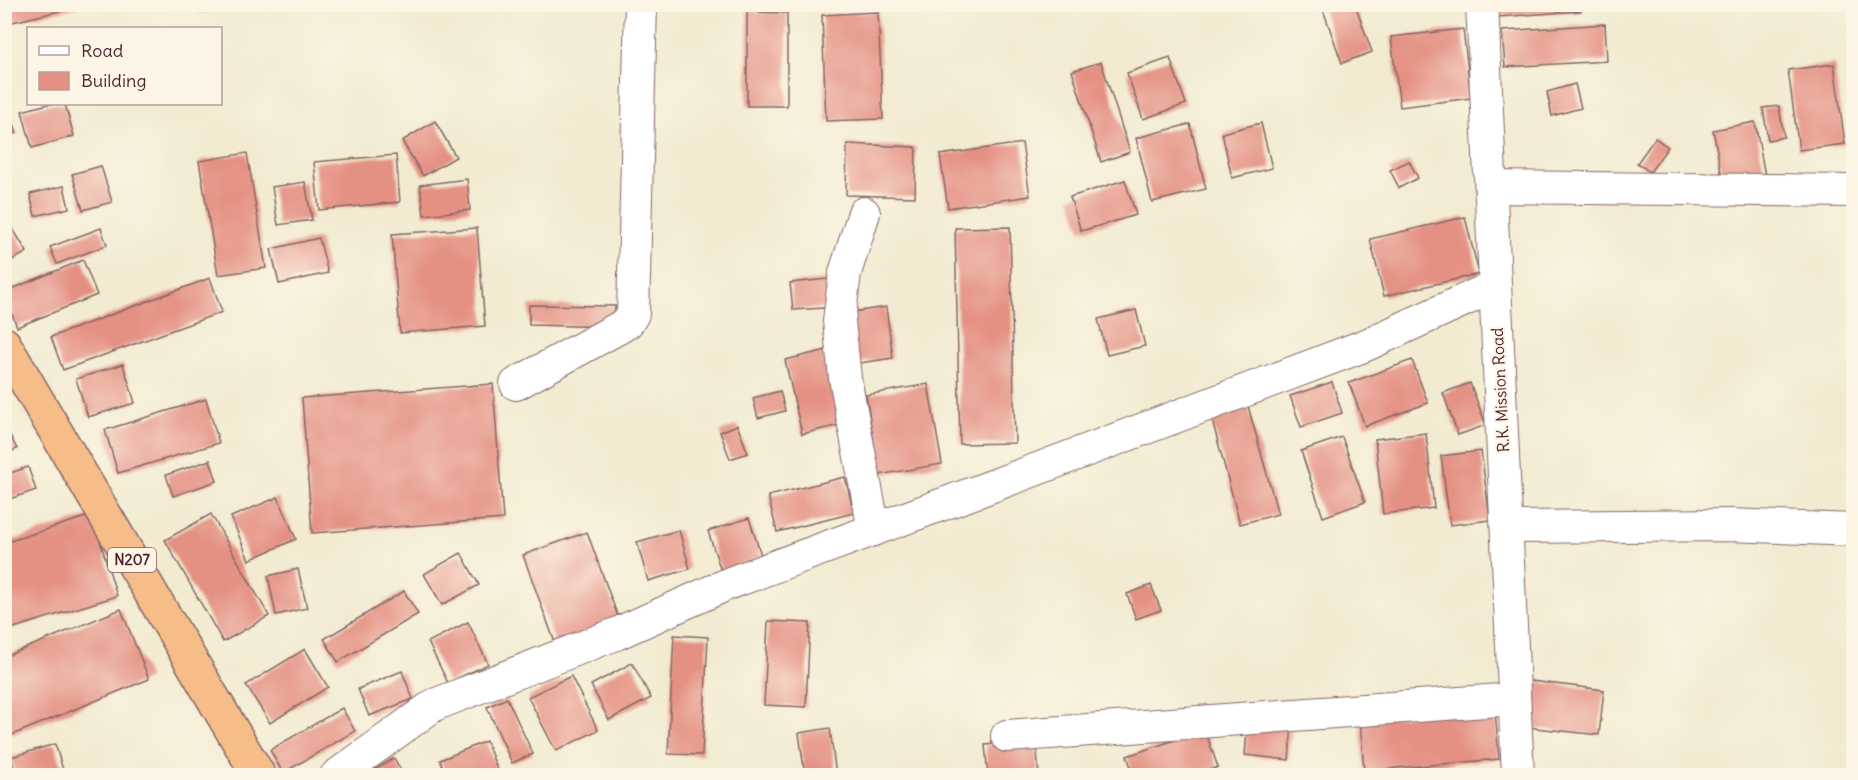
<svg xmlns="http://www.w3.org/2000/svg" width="1858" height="780" font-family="Delius,sans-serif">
<rect width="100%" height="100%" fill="#fcf5e5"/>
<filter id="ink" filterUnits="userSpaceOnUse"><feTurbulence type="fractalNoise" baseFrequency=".0167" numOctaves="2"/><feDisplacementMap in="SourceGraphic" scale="12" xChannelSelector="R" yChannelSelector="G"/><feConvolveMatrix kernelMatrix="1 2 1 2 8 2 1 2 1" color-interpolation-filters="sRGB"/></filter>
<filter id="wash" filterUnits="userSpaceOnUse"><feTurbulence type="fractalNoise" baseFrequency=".008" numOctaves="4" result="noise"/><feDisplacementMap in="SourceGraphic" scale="24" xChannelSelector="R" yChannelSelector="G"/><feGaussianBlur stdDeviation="1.35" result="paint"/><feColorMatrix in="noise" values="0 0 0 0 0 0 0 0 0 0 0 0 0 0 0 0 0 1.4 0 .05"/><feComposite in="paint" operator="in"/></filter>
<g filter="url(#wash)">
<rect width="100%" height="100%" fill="#f2ebd1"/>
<g id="blocks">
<g fill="#e49082">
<path d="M4 4H77V7L4 24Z"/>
<path d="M197 4H226L227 9 198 12Z"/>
<path d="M1321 4H1355L1372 52 1342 63Z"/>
<path d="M1496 4H1580L1581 11 1497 17Z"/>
<path d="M747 12 787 13V106H747Z"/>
<path d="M878 12 883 119 826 121 822 15Z"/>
<path d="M1605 24 1607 61 1505 67 1502 31Z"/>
<path d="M1463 29 1471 98 1400 107 1391 37Z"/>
<path d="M1170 58 1186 104 1143 119 1127 73Z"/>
<path d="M1101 62 1130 152 1101 162 1072 71Z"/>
<path d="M1834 64 1845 144 1799 150 1788 70Z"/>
<path d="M1575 84 1581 108 1552 116 1547 92Z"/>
<path d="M4 98 17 133 4 137Z"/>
<path d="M48 104H65L74 136 32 148 22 111Z"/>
<path d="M1779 106 1784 137 1768 140 1763 108Z"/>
<path d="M435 121 456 157 423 176 402 141Z"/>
<path d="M1755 122 1765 176 1723 183 1713 130Z"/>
<path d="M1261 123 1272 168 1232 178 1222 133Z"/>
<path d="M1190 124 1206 189 1152 202 1136 138Z"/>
<path d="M1655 138 1668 147 1650 172 1637 163Z"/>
<path d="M1022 143 1030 196 948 208 940 155Z"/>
<path d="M847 144 916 147 915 197 846 195Z"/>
<path d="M247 153 266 268 218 275 199 161Z"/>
<path d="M396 155 400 202 319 210 314 162Z"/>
<path d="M1409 161 1418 178 1399 188 1390 170Z"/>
<path d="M101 166 112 202 83 210 72 174Z"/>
<path d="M467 179 470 210 424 215 420 185Z"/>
<path d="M1125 180 1136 215 1081 231 1070 197Z"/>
<path d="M305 182 312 220 278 225 272 187Z"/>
<path d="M64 186 69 208 35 216 30 194Z"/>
<path d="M4 214 27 252 4 265Z"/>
<path d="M1465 217 1479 274 1384 296 1370 239Z"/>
<path d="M1010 227 1015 443 960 444 955 228Z"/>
<path d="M101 228 107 245 57 264 50 247Z"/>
<path d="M477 228 485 326 400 333 392 234Z"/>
<path d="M319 238 328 273 279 284 271 249Z"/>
<path d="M83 260 97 295 17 327 4 292Z"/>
<path d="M210 278 222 312 63 370 51 337Z"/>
<path d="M837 278 840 307 793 310 790 283Z"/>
<path d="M529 305 615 306 614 327 529 325Z"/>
<path d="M886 307 893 358 853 364 846 313Z"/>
<path d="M1136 310 1145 346 1107 355 1098 319Z"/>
<path d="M831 349 848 423 802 434 785 360Z"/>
<path d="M1412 360 1428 403 1365 426 1349 383Z"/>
<path d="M123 364 135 403 88 417 76 379Z"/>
<path d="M1332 382 1342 413 1301 427 1290 396Z"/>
<path d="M1470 383 1486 425 1458 435 1443 393Z"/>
<path d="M493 384 503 519 312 533 302 398Z"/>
<path d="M928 384 942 464 879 475 866 395Z"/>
<path d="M780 391 785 411 758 418 753 398Z"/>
<path d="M206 399 219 443 118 473 105 430Z"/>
<path d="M1248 406 1278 514 1240 524 1211 416Z"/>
<path d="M4 424 17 449 4 455Z"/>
<path d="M737 425 748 453 730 459 720 432Z"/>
<path d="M1426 433 1434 508 1383 514 1375 439Z"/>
<path d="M1342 437 1365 502 1323 517 1301 451Z"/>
<path d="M1481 451 1490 520 1450 525 1441 456Z"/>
<path d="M210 460 217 481 173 496 166 475Z"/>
<path d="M28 467 36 490 4 501V475Z"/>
<path d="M845 477 854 513 777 532 768 496Z"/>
<path d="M278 497 296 539 249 560 231 517Z"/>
<path d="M211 514 269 616 223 642 165 540Z"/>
<path d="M92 515 117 596 4 631V543Z"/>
<path d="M749 518 762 558 721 571 708 531Z"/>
<path d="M679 530 690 569 648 581 637 542Z"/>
<path d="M587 532 622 628 558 651 523 555Z"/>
<path d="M461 553 479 585 442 605 424 574Z"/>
<path d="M298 569 307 608 276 615 268 576Z"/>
<path d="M1151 585 1161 610 1136 619 1127 594Z"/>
<path d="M404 591 418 614 338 662 324 639Z"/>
<path d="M121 609 149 679 7 737 4 730V657Z"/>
<path d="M768 621 810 623 806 707 764 705Z"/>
<path d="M468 622 488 664 448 683 428 642Z"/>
<path d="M674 635 708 637 702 755 668 754Z"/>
<path d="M305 649 328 687 270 723 246 685Z"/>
<path d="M632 663 651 698 609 720 591 685Z"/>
<path d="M402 671 413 699 369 716 358 689Z"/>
<path d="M571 676 598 730 556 751 528 697Z"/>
<path d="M1523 680 1604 690 1599 735 1517 726Z"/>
<path d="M507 698 533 754 512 763 487 707Z"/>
<path d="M342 708 355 731 283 773 270 750Z"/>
<path d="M1495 708 1499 759 1364 771 1360 720Z"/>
<path d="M1248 720 1292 724 1289 760 1245 755Z"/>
<path d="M830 728 836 776H805L799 733Z"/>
<path d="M1205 730 1218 767 1193 776H1134L1127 756Z"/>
<path d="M1036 740 1039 776H988L985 745Z"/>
<path d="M486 741 500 776H446L440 760Z"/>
<path d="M55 744 65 776H16L11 757Z"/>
<path d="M394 758 404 776H365Z"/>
</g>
</g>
</g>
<g filter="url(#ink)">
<use href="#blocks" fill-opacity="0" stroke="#856665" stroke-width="1.5"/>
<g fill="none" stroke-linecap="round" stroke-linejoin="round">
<defs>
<g id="street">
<path d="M1482 4 1518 776"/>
<path d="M1491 187 1854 191"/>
<path d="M864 213 845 273 839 321 845 378 874 530"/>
<path d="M516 384 622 326 628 322 633 314 641 4"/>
<path d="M1507 527 1728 525 1854 530"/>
<path d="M1007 736 1514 699"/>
<path d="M336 776 434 705 616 634 730 583 992 486 1366 345 1495 286"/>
</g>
<path id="highway" d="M4 344 259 776"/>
</defs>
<use href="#street" stroke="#856665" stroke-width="34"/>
<use href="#highway" stroke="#856665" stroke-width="36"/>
<use href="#street" stroke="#fff" stroke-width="32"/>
<use href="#highway" stroke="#f7bd88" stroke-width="33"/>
</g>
</g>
<g text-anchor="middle" stroke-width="4.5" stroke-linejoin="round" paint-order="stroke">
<rect fill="#fcf5e5" stroke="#7f5f63" stroke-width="1.5" x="108" y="548" width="48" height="24" rx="4.5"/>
<g font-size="15" font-weight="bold" fill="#4a1f2b">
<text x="132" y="565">N207</text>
</g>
<g font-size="16" fill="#4a1f2b" stroke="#fcf5e5">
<text transform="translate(1500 390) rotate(-93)" y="6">R.K. Mission Road</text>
</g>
</g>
<rect width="1858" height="780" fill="none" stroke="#fcf5e5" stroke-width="24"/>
<rect x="27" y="27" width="195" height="78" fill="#fcf5e5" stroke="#b59f9b" stroke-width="1.5"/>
<rect x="39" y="46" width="30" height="9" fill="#ffffff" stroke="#b59f9b" stroke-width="1.5"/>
<text x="81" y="57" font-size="18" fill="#4a1f2b">Road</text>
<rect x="39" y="72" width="30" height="18" fill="#e49082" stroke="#b59f9b" stroke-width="1.5"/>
<text x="81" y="87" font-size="18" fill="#4a1f2b">Building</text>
</svg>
